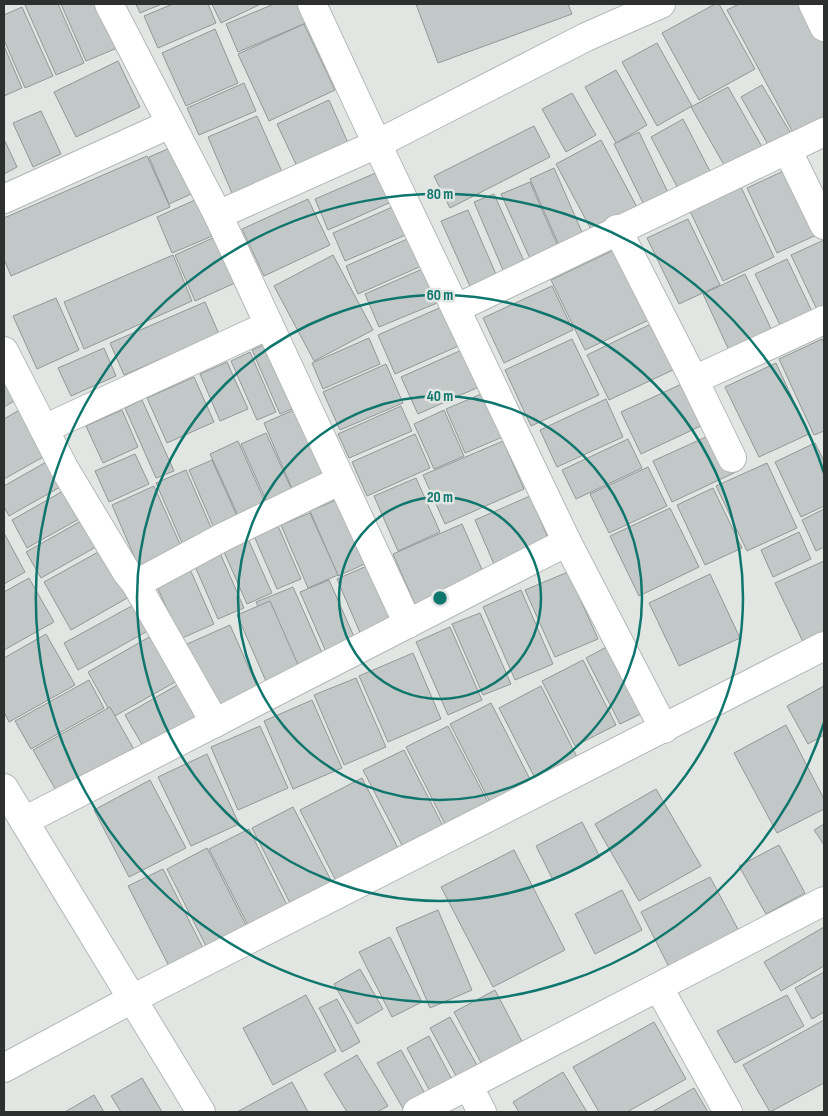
<svg xmlns="http://www.w3.org/2000/svg" width="828" height="1116" font-family="'Sofia Sans Condensed',sans-serif">
<rect width="100%" height="100%" fill="#e1e6e3"/>
<g fill="#c2c7c7" stroke="#929797">
<path d="M27 4H58L84 63 56 75 25 5Z"/>
<path d="M61 4H104L122 46 86 61Z"/>
<path d="M136 4H162L140 13Z"/>
<path d="M173 4H208L216 23 158 48 144 16Z"/>
<path d="M212 4H261L221 23Z"/>
<path d="M274 4H298L306 23 238 52 226 24Z"/>
<path d="M416 4H568L572 14 438 63Z"/>
<path d="M715 4H719L755 69 699 100 662 33Z"/>
<path d="M739 4H810L824 31V128L798 142 727 10Z"/>
<path d="M22 7 53 76 25 88 4 40V15Z"/>
<path d="M304 24 335 90 269 121 238 54Z"/>
<path d="M215 29 238 83 186 106 162 53Z"/>
<path d="M657 43 692 106 657 126 622 62Z"/>
<path d="M4 46 22 88 4 96Z"/>
<path d="M118 61 140 107 76 137 54 92Z"/>
<path d="M616 70 647 125 616 143 585 87Z"/>
<path d="M244 83 256 111 199 135 187 108Z"/>
<path d="M762 85 796 142 774 155 741 97Z"/>
<path d="M728 87 765 152 728 172 691 107Z"/>
<path d="M572 93 596 135 566 152 542 109Z"/>
<path d="M329 100 352 152 301 175 277 124Z"/>
<path d="M41 111 61 154 33 167 13 123Z"/>
<path d="M257 116 287 183 237 205 208 137Z"/>
<path d="M683 119 715 181 683 198 651 137Z"/>
<path d="M534 126 550 157 450 208 434 176Z"/>
<path d="M639 132 671 199 647 211 614 144Z"/>
<path d="M4 139 17 167 4 174Z"/>
<path d="M601 140 638 209 593 233 556 164Z"/>
<path d="M177 145 198 191 169 204 149 157Z"/>
<path d="M147 156 170 207 11 276 4 259V218Z"/>
<path d="M792 167 823 232 777 253 747 188Z"/>
<path d="M554 168 585 239 561 250 530 179Z"/>
<path d="M385 169 398 199 328 230 315 199Z"/>
<path d="M530 182 560 251 532 263 501 194Z"/>
<path d="M741 187 774 257 723 281 690 211Z"/>
<path d="M494 194 527 268 506 277 474 202Z"/>
<path d="M206 195 222 232 172 253 157 217Z"/>
<path d="M308 199 330 245 264 276 242 229Z"/>
<path d="M397 205 410 233 345 261 333 233Z"/>
<path d="M468 210 499 281 473 293 441 221Z"/>
<path d="M688 219 720 285 679 304 647 238Z"/>
<path d="M414 236 426 264 358 294 346 266Z"/>
<path d="M215 237 235 283 195 301 175 255Z"/>
<path d="M824 240V317L821 318 791 255Z"/>
<path d="M620 247 653 318 585 350 551 280Z"/>
<path d="M173 255 192 301 84 349 64 302Z"/>
<path d="M333 255 373 330 314 361 274 286Z"/>
<path d="M787 259 817 322 786 337 755 274Z"/>
<path d="M427 267 442 301 379 327 365 294Z"/>
<path d="M745 274 776 339 733 359 703 294Z"/>
<path d="M552 286 573 330 504 363 483 318Z"/>
<path d="M56 298 79 350 37 369 13 316Z"/>
<path d="M205 302 219 334 124 375 110 343Z"/>
<path d="M446 305 463 344 395 374 378 335Z"/>
<path d="M653 323 675 369 609 400 587 355Z"/>
<path d="M369 338 380 364 323 389 312 363Z"/>
<path d="M572 339 599 395 531 426 505 370Z"/>
<path d="M822 339 824 343V431L814 435 779 359Z"/>
<path d="M273 341 301 405 280 414 252 350Z"/>
<path d="M104 348 116 376 71 396 58 368Z"/>
<path d="M464 349 481 386 418 414 401 377Z"/>
<path d="M250 352 276 412 257 420 231 361Z"/>
<path d="M227 362 248 409 220 421 200 374Z"/>
<path d="M776 363 809 434 759 457 725 387Z"/>
<path d="M386 364 403 403 340 430 323 392Z"/>
<path d="M4 371 19 398 4 407Z"/>
<path d="M194 377 214 422 167 443 147 398Z"/>
<path d="M686 382 705 424 641 454 621 412Z"/>
<path d="M486 392 505 436 465 453 446 409Z"/>
<path d="M606 399 623 437 557 467 540 430Z"/>
<path d="M142 400 174 471 156 478 125 408Z"/>
<path d="M26 406 52 452 4 479V419Z"/>
<path d="M303 406 333 473 293 491 264 423Z"/>
<path d="M401 406 412 431 349 458 338 434Z"/>
<path d="M122 410 138 447 103 463 86 426Z"/>
<path d="M444 410 464 456 434 469 414 424Z"/>
<path d="M719 431 738 471 672 502 653 461Z"/>
<path d="M266 433 295 497 269 507 241 444Z"/>
<path d="M415 434 430 468 367 496 352 462Z"/>
<path d="M628 439 642 468 576 499 562 470Z"/>
<path d="M238 441 269 511 241 522 210 454Z"/>
<path d="M503 441 524 489 445 524 423 475Z"/>
<path d="M815 443 824 461V506L801 517 775 462Z"/>
<path d="M135 454 149 484 109 502 95 471Z"/>
<path d="M55 457 69 482 9 516 4 507V486Z"/>
<path d="M212 460 241 525 217 535 189 470Z"/>
<path d="M767 463 797 528 747 551 716 486Z"/>
<path d="M648 467 667 506 609 533 590 494Z"/>
<path d="M186 470 216 539 186 552 156 483Z"/>
<path d="M416 478 440 532 398 551 374 496Z"/>
<path d="M72 486 88 514 27 548 12 520Z"/>
<path d="M154 486 184 553 141 572 112 505Z"/>
<path d="M713 488 742 548 705 565 677 505Z"/>
<path d="M348 495 376 559 338 576 310 511Z"/>
<path d="M530 496 551 545 496 569 475 520Z"/>
<path d="M670 508 699 567 639 596 610 536Z"/>
<path d="M824 509V547L816 551 802 520Z"/>
<path d="M310 513 338 575 308 588 281 525Z"/>
<path d="M88 517 103 543 41 578 26 552Z"/>
<path d="M275 519 301 579 277 589 251 529Z"/>
<path d="M462 524 487 581 418 611 393 554Z"/>
<path d="M245 532 272 593 247 604 220 543Z"/>
<path d="M799 532 811 559 773 577 761 550Z"/>
<path d="M4 533 25 572 4 584Z"/>
<path d="M109 546 136 593 71 630 44 582Z"/>
<path d="M217 546 244 608 218 619 191 557Z"/>
<path d="M824 561V635L804 644 775 583Z"/>
<path d="M376 562 403 625 364 642 337 579Z"/>
<path d="M189 567 214 624 180 639 155 582Z"/>
<path d="M568 572 598 639 555 657 525 590Z"/>
<path d="M710 574 740 638 679 666 649 603Z"/>
<path d="M29 578 54 622 4 650V592Z"/>
<path d="M329 580 359 648 330 661 300 592Z"/>
<path d="M293 587 323 655 286 671 256 602Z"/>
<path d="M521 590 553 664 515 680 483 607Z"/>
<path d="M270 601 302 674 269 688 237 615Z"/>
<path d="M139 602 153 628 78 670 64 643Z"/>
<path d="M480 613 511 684 483 695 452 624Z"/>
<path d="M230 625 260 693 215 713 185 645Z"/>
<path d="M450 627 482 700 448 715 416 642Z"/>
<path d="M46 634 75 685 9 722 4 712V658Z"/>
<path d="M151 636 177 681 113 717 88 672Z"/>
<path d="M612 644 647 711 620 724 586 658Z"/>
<path d="M413 653 441 719 388 742 359 676Z"/>
<path d="M583 660 616 725 575 746 542 681Z"/>
<path d="M356 678 386 747 344 765 314 695Z"/>
<path d="M89 680 104 708 31 749 15 721Z"/>
<path d="M186 680 209 720 148 755 125 715Z"/>
<path d="M541 686 580 763 538 784 499 708Z"/>
<path d="M824 686V735L808 744 787 706Z"/>
<path d="M312 700 342 768 293 789 264 721Z"/>
<path d="M491 703 533 785 492 806 450 724Z"/>
<path d="M110 707 137 755 61 799 33 750Z"/>
<path d="M786 725 824 799V809L777 833 734 753Z"/>
<path d="M260 726 288 788 238 810 211 747Z"/>
<path d="M448 726 492 810 449 832 406 747Z"/>
<path d="M404 750 446 832 406 853 363 770Z"/>
<path d="M207 754 239 824 191 846 158 777Z"/>
<path d="M362 778 399 850 336 881 300 810Z"/>
<path d="M150 780 186 848 129 877 94 810Z"/>
<path d="M656 789 701 866 639 901 595 824Z"/>
<path d="M293 807 335 888 293 909 252 828Z"/>
<path d="M582 822 600 857 553 880 536 846Z"/>
<path d="M824 824V845L814 830Z"/>
<path d="M249 829 289 909 250 929 209 849Z"/>
<path d="M779 845 805 893 766 914 739 866Z"/>
<path d="M207 848 249 931 209 952 167 869Z"/>
<path d="M514 850 565 950 493 987 441 887Z"/>
<path d="M163 869 205 952 171 970 128 886Z"/>
<path d="M710 877 740 933 670 969 641 912Z"/>
<path d="M622 890 642 930 595 954 575 914Z"/>
<path d="M438 910 472 990 430 1008 396 928Z"/>
<path d="M824 927V966L781 991 764 962Z"/>
<path d="M390 937 422 1002 392 1017 359 952Z"/>
<path d="M360 969 383 1009 357 1024 334 984Z"/>
<path d="M824 972V1012L812 1019 795 988Z"/>
<path d="M495 990 527 1051 486 1072 454 1012Z"/>
<path d="M306 995 336 1051 273 1085 243 1028Z"/>
<path d="M787 995 804 1026 735 1063 717 1031Z"/>
<path d="M337 999 360 1042 342 1052 319 1008Z"/>
<path d="M450 1017 483 1076 462 1087 430 1028Z"/>
<path d="M824 1020V1083L770 1112 743 1065Z"/>
<path d="M654 1022 686 1079 627 1112H599L573 1067Z"/>
<path d="M429 1036 456 1087 434 1099 407 1048Z"/>
<path d="M401 1050 428 1099 405 1112 377 1063Z"/>
<path d="M357 1055 388 1106 377 1112H347L324 1074Z"/>
<path d="M563 1072 587 1112H519L513 1102Z"/>
<path d="M142 1078 162 1112H121L111 1096Z"/>
<path d="M292 1082 308 1112H237Z"/>
<path d="M694 1088 708 1112H652Z"/>
<path d="M94 1095 104 1112H65Z"/>
</g>
<g fill="none" stroke-linecap="round" stroke-linejoin="round">
<defs>
<g id="minor">
<path d="M109 4 218 215 341 480"/>
<path d="M312 4 377 144 567 542"/>
<path d="M813 4 824 27"/>
<path d="M788 151 824 225"/>
<path d="M4 199 170 124"/>
<path d="M218 215 377 144 586 37 661 4"/>
<path d="M617 229 694 380"/>
<path d="M457 308 824 132"/>
<path d="M4 351 64 468 127 573 136 584 223 537 341 480 408 624"/>
<path d="M44 429 269 325"/>
<path d="M732 458 694 380 824 320"/>
<path d="M136 584 215 723"/>
<path d="M4 788 201 1112"/>
<path d="M24 821 567 542 664 729"/>
<path d="M659 988 728 1112"/>
<path d="M4 1068 132 999 824 646"/>
<path d="M469 1087 482 1112"/>
<path d="M417 1112 824 901"/>
</g>
</defs>
<use href="#minor" stroke="#b4b8b6" stroke-width="30"/>
<use href="#minor" stroke="#fff" stroke-width="28"/>
</g>
<g fill="none" stroke="#0f766e" stroke-width="2.5">
<circle cx="440" cy="598" r="101"/>
<circle cx="440" cy="598" r="202"/>
<circle cx="440" cy="598" r="303"/>
<path d="M824 723A404 404 0 1 1 824 473"/>
</g>
<circle cx="440" cy="598" r="8" fill="#0f766e" stroke="#e1e6e3" stroke-width="2.5"/>
<g font-size="15" text-anchor="middle" font-weight="bold" fill="#0f766e" stroke="#e1e6e3" stroke-width="5" stroke-linejoin="round" paint-order="stroke">
<text x="440" y="199">80 m</text>
<text x="440" y="300">60 m</text>
<text x="440" y="401">40 m</text>
<text x="440" y="502">20 m</text>
</g>
<rect width="828" height="1116" fill="none" stroke="#2e302f" stroke-width="10"/>
</svg>
